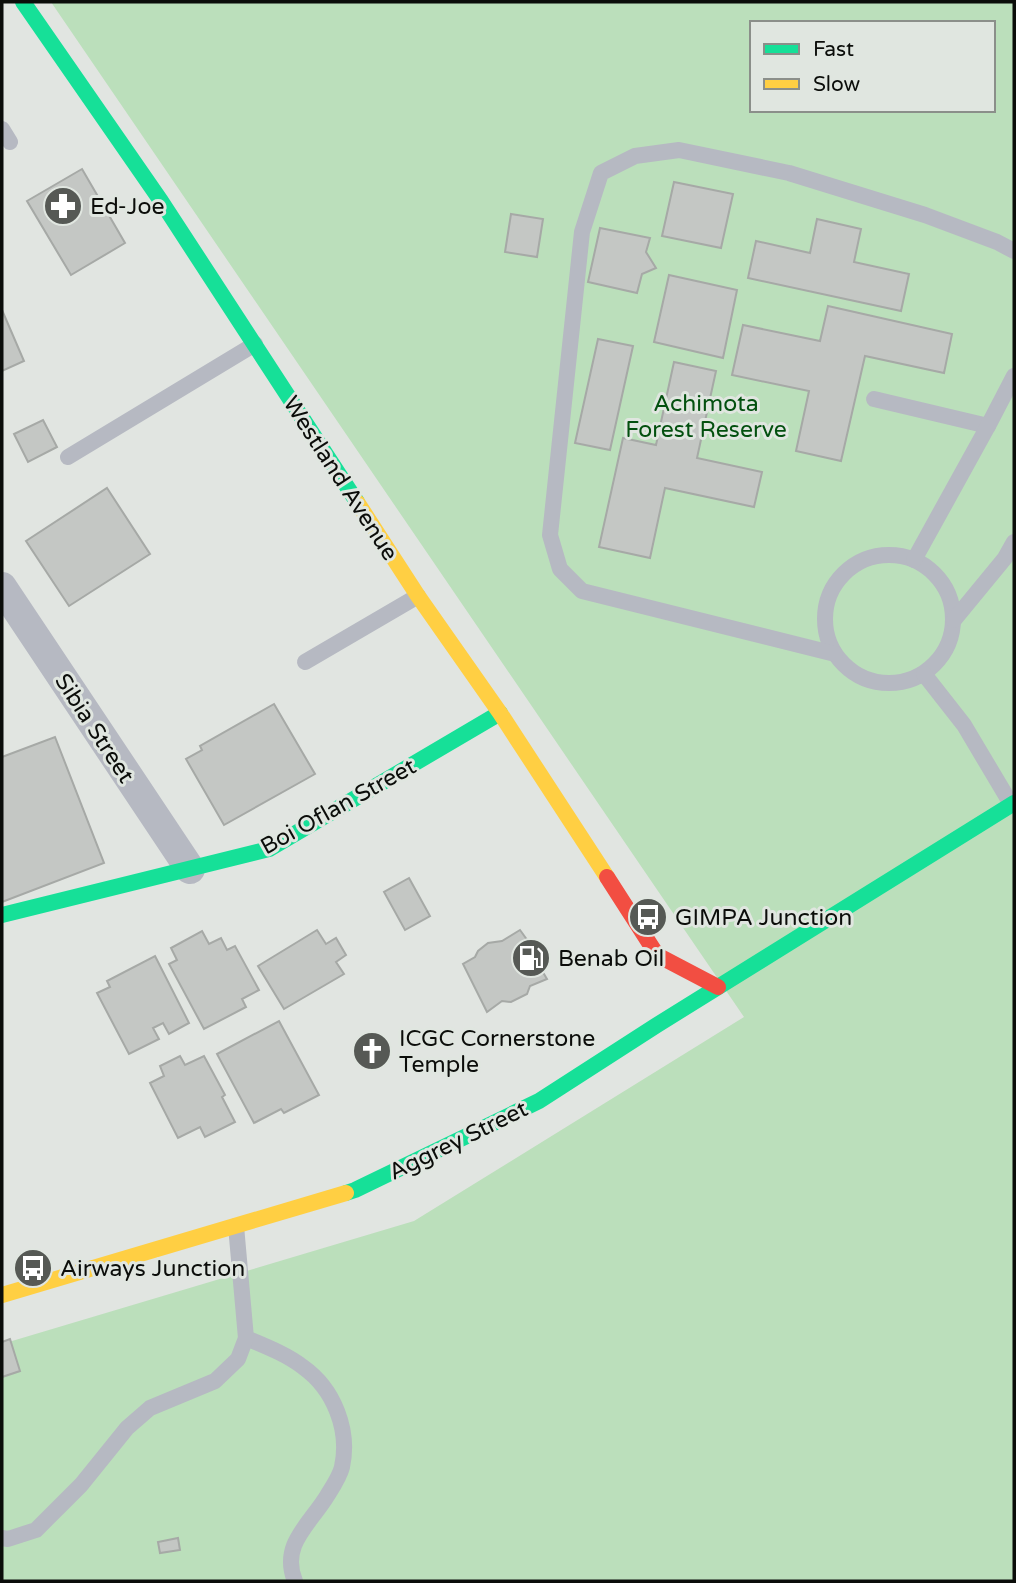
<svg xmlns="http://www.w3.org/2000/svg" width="1016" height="1583" font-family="'Varela Round',sans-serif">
<rect width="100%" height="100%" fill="#e1e5e1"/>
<path fill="#bbdfbb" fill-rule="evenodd" d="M51 2H1014V1581H2V1344L414 1221 744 1017ZM752 23H993V110H752Z"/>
<g fill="#c4c7c4" stroke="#a6a9a6" stroke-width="2">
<path d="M82 169 125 243 71 275 27 201Z"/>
<path d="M674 182 733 194 721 248 662 236Z"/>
<path d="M511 214 543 219 537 257 505 252Z"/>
<path d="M817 219 861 229 854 262 909 274 901 311 748 278 756 241 810 253Z"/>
<path d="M600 228 650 238 646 252 656 268 642 274 637 293 588 282Z"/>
<path d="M669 275 737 290 723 358 654 342Z"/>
<path d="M828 306 952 334 944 373 865 356 841 461 796 451 809 391 732 375 743 325 820 341Z"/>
<path d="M2 310 24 361 2 371Z"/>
<path d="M598 339 633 346 610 450 575 443Z"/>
<path d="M674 362 716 371 697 458 762 472 754 507 665 488 650 558 599 547 623 438 656 445Z"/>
<path d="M43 420 57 447 28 462 14 434Z"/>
<path d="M107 488 150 554 69 606 26 541Z"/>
<path d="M274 704 315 774 224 825 186 759 202 750 200 746Z"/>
<path d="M55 737 104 863 2 902V757Z"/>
<path d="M409 878 430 916 405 930 384 892Z"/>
<path d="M317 930 326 944 336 938 346 955 336 962 344 974 284 1009 258 966Z"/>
<path d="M520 930 538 955 541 969 547 979 530 986 527 994 511 1002 502 1001 487 1012 463 964 475 957 478 951 488 943 502 941Z"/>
<path d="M202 931 209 944 221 938 227 950 235 946 259 990 242 999 246 1007 204 1029 169 964 177 960 171 948Z"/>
<path d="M155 956 189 1023 169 1034 163 1023 153 1028 159 1039 129 1054 97 993 110 987 107 981Z"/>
<path d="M279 1021 319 1095 284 1113 281 1109 254 1123 217 1054Z"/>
<path d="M180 1056 185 1065 204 1056 225 1095 222 1097 235 1122 205 1137 200 1127 178 1138 150 1083 164 1076 160 1066Z"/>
<path d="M10 1339 20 1371 2 1377V1342Z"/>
<path d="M178 1538 180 1550 160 1553 158 1542Z"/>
</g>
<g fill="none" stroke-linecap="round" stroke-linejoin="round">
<g stroke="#b6b9c2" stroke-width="16">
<path d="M2 129 10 142"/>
<path d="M874 399 988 426"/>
<path d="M68 457 255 344"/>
<circle cx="889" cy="619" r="64"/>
<path d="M914 560 988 426 1014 376"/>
<path d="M954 620 1005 558 1014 542"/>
<path d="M835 654 582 591 560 569 550 535 582 232 601 173 635 156 679 150 789 173 925 215 997 242 1014 251"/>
<path d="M305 662 418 596"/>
<path d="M924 674 964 725 1011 804"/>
<path d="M246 1338C265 1346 286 1354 303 1367 334 1389 350 1430 342 1467 340 1476 332 1488 327 1496 310 1524 280 1545 295 1581"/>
<path d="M2 1538 8 1539 36 1530 81 1485 127 1428 150 1408 215 1381 238 1359 246 1338 236 1226"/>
</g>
<path stroke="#b6b9c2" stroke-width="30" d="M2 587 190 869"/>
<g stroke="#16e098" stroke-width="16">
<path d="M23 2 161 201 357 502"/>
<path d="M2 915 269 849 500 713"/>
<path d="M346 1193 355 1190 539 1101 657 1025 1014 803"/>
</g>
<g stroke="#ffcf43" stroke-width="16">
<path d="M357 502 418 596 500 713 607 877"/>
<path d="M2 1295 346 1193"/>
</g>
<path stroke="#f24e42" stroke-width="16" d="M607 877 657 955 718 987"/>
</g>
<defs>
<symbol id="pharmacy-disc" viewBox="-11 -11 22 22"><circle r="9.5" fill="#565955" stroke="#e0e6e0"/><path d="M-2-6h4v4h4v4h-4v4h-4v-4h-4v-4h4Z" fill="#fff"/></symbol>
<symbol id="bus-disc" viewBox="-11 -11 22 22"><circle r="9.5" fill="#565955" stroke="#e0e6e0"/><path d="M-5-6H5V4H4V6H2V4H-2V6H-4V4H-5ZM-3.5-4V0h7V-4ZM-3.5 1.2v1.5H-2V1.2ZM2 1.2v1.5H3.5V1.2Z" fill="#fff"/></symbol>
<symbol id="fuel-disc" viewBox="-11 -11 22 22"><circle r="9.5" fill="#565955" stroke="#e0e6e0"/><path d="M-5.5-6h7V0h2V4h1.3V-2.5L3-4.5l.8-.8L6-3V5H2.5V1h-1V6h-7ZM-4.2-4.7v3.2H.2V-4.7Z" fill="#fff"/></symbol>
<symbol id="church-disc" viewBox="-11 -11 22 22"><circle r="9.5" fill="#565955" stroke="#e0e6e0"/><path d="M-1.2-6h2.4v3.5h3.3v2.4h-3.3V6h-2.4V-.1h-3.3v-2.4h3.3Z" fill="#fff"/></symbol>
</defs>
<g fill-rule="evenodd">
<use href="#pharmacy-disc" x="41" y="184" width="44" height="44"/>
<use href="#bus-disc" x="626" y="895" width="44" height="44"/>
<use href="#fuel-disc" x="509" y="936" width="44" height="44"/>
<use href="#church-disc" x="350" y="1029" width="44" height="44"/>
<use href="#bus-disc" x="11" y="1246" width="44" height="44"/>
</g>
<g text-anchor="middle" stroke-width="6" stroke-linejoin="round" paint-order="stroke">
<g font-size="23" fill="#0b0d0a" stroke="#e0e6e0" text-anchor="start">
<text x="90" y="214">Ed-Joe</text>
<text x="675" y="925">GIMPA Junction</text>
<text x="558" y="966">Benab Oil</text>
<text x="399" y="1046">ICGC Cornerstone<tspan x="399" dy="26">Temple</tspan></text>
<text x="60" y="1276">Airways Junction</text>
</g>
<g font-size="23" fill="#03500f" stroke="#e0e6e0">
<text x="706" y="411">Achimota<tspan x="706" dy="26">Forest Reserve</tspan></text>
</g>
<g font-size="23" fill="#0b0d0a" stroke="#e0e6e0">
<text transform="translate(341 478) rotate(57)" y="8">Westland Avenue</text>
<text transform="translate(95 728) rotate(57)" y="8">Sibia Street</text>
<text transform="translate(338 806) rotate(-29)" y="8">Boi Oflan Street</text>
<text transform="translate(458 1140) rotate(-26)" y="8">Aggrey Street</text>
</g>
</g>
<rect width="1016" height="1583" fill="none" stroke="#0b0d0a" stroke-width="7"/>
<rect x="750" y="21" width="245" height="91" fill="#e0e6e0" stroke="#8b8f8a" stroke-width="2"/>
<rect x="764" y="44" width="35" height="10" fill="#16e098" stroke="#8b8f8a" stroke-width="2"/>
<text x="813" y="56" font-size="21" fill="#0b0d0a">Fast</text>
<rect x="764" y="79" width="35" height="10" fill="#ffcf43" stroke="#8b8f8a" stroke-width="2"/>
<text x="813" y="91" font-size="21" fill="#0b0d0a">Slow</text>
</svg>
